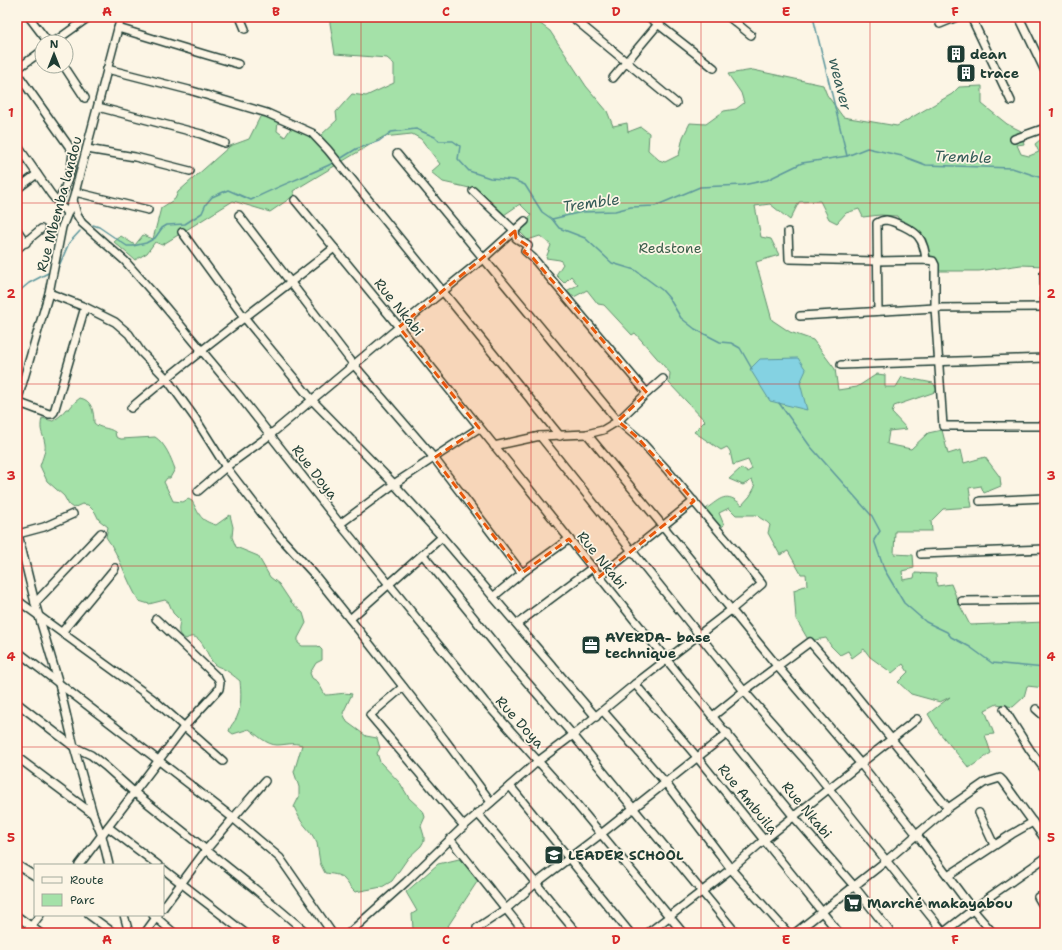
<svg xmlns="http://www.w3.org/2000/svg" width="1062" height="950" font-family="'Shantell Sans',sans-serif">
<rect width="100%" height="100%" fill="#fcf5e5"/>
<filter id="ink" filterUnits="userSpaceOnUse"><feTurbulence type="fractalNoise" baseFrequency=".025" numOctaves="2"/><feDisplacementMap in="SourceGraphic" scale="8" xChannelSelector="R" yChannelSelector="G"/><feConvolveMatrix kernelMatrix="1 2 1 2 8 2 1 2 1" color-interpolation-filters="sRGB"/></filter>
<g filter="url(#ink)">
<g fill="#a4e1a8" stroke="#628f6e">
<path d="M329 17H531L550 31 586 86 607 111 613 126 627 123 628 132 641 127 649 133 648 150 659 160 665 162 679 155 683 137 690 123 706 124 724 111 736 109 744 103 741 93 728 74 753 70 823 85 827 95 843 117 897 126 952 94 959 87 982 86V104L1007 124 1021 131 1024 144 1017 145 1021 154 1029 156 1039 152 1035 144 1045 136V266L1021 265 979 271H934L919 235 911 237 908 230 914 227 906 222 901 223 897 216 880 215 863 217 859 209 846 213 837 223 829 219 820 201 799 202 790 220 770 204 755 206 761 237 771 239 779 255 756 262 772 320 790 332 813 340 835 369 838 390 857 387 877 374 885 375V387H896L902 377 933 383 938 391 894 406 892 413 907 429 889 431 887 444 911 449 928 433 942 430 948 454 961 450 964 463 985 457 1000 477 1001 486 984 493 981 486 969 488 972 507 943 509 931 521 932 531H895L894 554 913 555 914 568 902 571 903 580 914 578 915 573 936 574 937 586 951 584 959 604 970 625 1045 622V688L1027 686 1024 697 1013 707 997 704 985 710 994 734 985 735 991 753 969 768 939 732 928 714 950 697 940 702 911 694 898 682 908 672 903 664 892 673 870 657 864 649 852 658 848 651 840 655 831 646 826 638 809 641 796 619 794 590 807 585 806 574H801L788 551 780 555 768 533 770 525C766 520 761 520 757 515H736L729 508 719 513 724 525 718 530 707 515 706 509C721 498 726 491 742 505L750 496 755 487 752 480 743 485 729 479 741 468 747 472 752 469 748 460 733 465 730 451 727 447 721 450 694 432 705 421 669 383 670 373 635 333 632 335 604 305 598 304 587 290 574 297 566 291 578 285 571 276 564 283 556 275 563 264 560 260 546 258 551 245 540 236 528 240 519 231 531 215 520 204 501 217 474 189 443 182 431 172 440 164 421 139 412 134 383 137 293 191 295 195 270 212 233 201 162 245 155 242 147 253 135 260 114 242 121 236 135 245 143 235 153 239 161 208 175 199 178 192 230 146 249 139 261 115 278 121 277 131 285 137 293 125 320 136 337 120 336 112 352 94 366 96 394 83V64L387 58 335 54Z"/>
<path d="M80 398C92 400 94 412 94 423 100 429 108 427 115 432L116 437 121 439 155 437C165 443 171 458 175 469L170 478H167L164 482 173 501 183 502 188 499 192 501C200 515 199 520 216 525L230 515 233 527 232 537 236 547 258 556 270 577 279 584 291 602 303 613 306 623 298 638V643L302 646H318L322 650V660L316 663 310 673 312 678 318 682 325 695C334 695 344 692 352 694L343 713 347 722 366 736 377 738 380 748 377 753 380 762 400 783 409 798 423 811 425 817 421 826 424 836V841L421 846 408 858 392 881 382 887 355 892C350 888 349 884 344 879 340 874 331 874 325 873L320 863 317 843 311 833 301 821 294 807 299 797V787L294 772 302 745C293 742 285 745 277 745 267 745 257 735 249 729L233 734 229 731C231 724 235 722 237 717 242 706 241 692 240 681 234 676 228 671 222 668 219 667 216 666 214 664 206 655 201 629 186 639 176 635 179 629 180 620L173 613 169 603 165 600 149 604 139 601C126 580 120 556 106 537L108 527 99 520 95 512 88 505 82 504 73 508 69 505 64 496 47 481 40 466C42 459 46 451 45 444 43 432 39 432 42 418L53 421 60 416 66 409H69L75 402Z"/>
<path d="M459 859 479 879 448 926 456 933H399L413 929 412 914 417 911 406 892 438 864Z"/>
</g>
<path fill="#84d2e2" stroke="#5c969c" d="M798 358 806 370 800 383 807 410 770 401 750 369 760 359Z"/>
<g fill="none" stroke-linecap="round" stroke-linejoin="round">
<g stroke="#5c969c" stroke-width="1.5">
<path d="M813 17 847 156"/>
<path d="M340 159 356 149 379 141 391 132 416 129 435 137 439 141H453L460 146 458 159 469 171 490 178 514 180 525 185 542 212 552 219 582 212 615 211 631 207 655 206 700 187 743 185 767 180 802 163 847 156 867 148 902 156 926 165 1012 168 1045 179"/>
<path d="M552 219 559 228 585 238 612 263 635 270 662 290 669 298 681 318 695 329 720 342 731 343 740 348 752 369"/>
<path d="M93 225 99 227 127 246H133L146 243 155 238 162 228 167 225 185 224 202 213 206 204 212 197 228 190 251 200C278 186 307 176 335 162"/>
<path d="M59 266 69 243 80 231"/>
<path d="M17 293 29 283 50 272"/>
<path d="M779 403 810 446 872 516 880 531 874 540 884 569 904 603 926 622 947 632 951 637 970 647 992 663 1045 668"/>
</g>
<defs>
<g id="minor">
<path d="M29 17 48 42"/>
<path d="M240 17 245 29"/>
<path d="M572 17 676 103"/>
<path d="M649 17 714 68"/>
<path d="M729 17 751 35"/>
<path d="M971 17 1011 101"/>
<path d="M1019 17 1045 71"/>
<path d="M940 24 957 17"/>
<path d="M118 28 207 55 238 64"/>
<path d="M54 42 89 17"/>
<path d="M64 66 85 98"/>
<path d="M17 69 42 51"/>
<path d="M107 69 189 90 267 113 312 133 328 150 560 436"/>
<path d="M17 73 73 152C72 170 67 186 58 202"/>
<path d="M613 78 664 17"/>
<path d="M98 107 201 134 225 143"/>
<path d="M1014 139 1045 128"/>
<path d="M17 145 51 194 67 213"/>
<path d="M87 149 135 157 190 171"/>
<path d="M17 189 37 174"/>
<path d="M473 191 515 231 516 238 528 246 525 251 533 258 647 393"/>
<path d="M75 192 148 210"/>
<path d="M73 200 77 215 82 223 125 261 162 303 238 394 340 524 484 701 573 800 683 933"/>
<path d="M295 200 399 327 632 617 794 817 854 886 891 933"/>
<path d="M239 215 354 365 434 458 522 573"/>
<path d="M17 230 26 243"/>
<path d="M182 232 244 317 312 400 394 484 442 537 596 717"/>
<path d="M788 232 789 259 877 261 926 260 933 261 935 265V308L943 426H1045"/>
<path d="M17 249 41 229"/>
<path d="M1044 272 1045 305"/>
<path d="M49 293 85 307 115 322 129 334 141 352 166 378 195 418 226 467 280 537 313 573 350 619 445 740 491 802"/>
<path d="M878 311 877 223C880 221 883 220 886 220 894 221 913 230 918 236 924 243 925 252 926 260"/>
<path d="M800 316 935 308 1045 307"/>
<path d="M841 365 1045 358"/>
<path d="M17 402 49 293 62 227 73 200 121 17"/>
<path d="M17 402 49 414H52L54 412 85 307"/>
<path d="M131 408C196 352 267 302 334 248"/>
<path d="M587 434 663 526 778 667 860 763 917 835 973 910 993 933"/>
<path d="M540 436 744 691 814 770 944 933"/>
<path d="M494 446 540 436 587 434 603 430 618 421 647 393 663 379"/>
<path d="M198 491 226 467 270 435 399 327 484 258 525 221"/>
<path d="M980 501 1045 498"/>
<path d="M340 524 394 484 479 428"/>
<path d="M17 530 35 603 59 684 74 747 93 814 102 836 109 865"/>
<path d="M18 534 44 527 73 514"/>
<path d="M921 554 1045 549"/>
<path d="M423 555 512 665 573 735 736 933"/>
<path d="M599 577 694 501"/>
<path d="M493 597 522 573 569 539"/>
<path d="M17 600 153 699 223 761"/>
<path d="M962 601 1045 600"/>
<path d="M35 603 101 533"/>
<path d="M350 619 442 537"/>
<path d="M517 624 592 568"/>
<path d="M62 632 115 568"/>
<path d="M17 651 233 818 280 858 332 933"/>
<path d="M635 684 697 757 839 933"/>
<path d="M403 687 370 715 464 826"/>
<path d="M17 703 74 747 91 755 105 766 135 793 255 889 307 933"/>
<path d="M1004 709 1030 750 1045 770"/>
<path d="M1036 709 1045 717"/>
<path d="M603 711 665 782 731 869 788 933"/>
<path d="M713 716 744 691 810 642 849 687 948 808"/>
<path d="M17 757 93 814"/>
<path d="M510 786 630 933"/>
<path d="M477 813C512 852 543 893 577 933"/>
<path d="M979 813 994 845"/>
<path d="M108 827 158 865"/>
<path d="M450 839 525 933"/>
<path d="M17 865 35 876"/>
<path d="M79 865 184 727 219 689 220 683 218 678 156 619"/>
<path d="M163 869 245 933"/>
<path d="M948 876 1012 834 1033 822"/>
<path d="M1038 897 1045 909"/>
<path d="M163 908 206 850 265 781"/>
<path d="M89 915 114 933"/>
<path d="M124 915 129 933"/>
<path d="M153 915 174 933"/>
<path d="M17 916 40 933"/>
<path d="M477 928 506 909 535 884 601 834 728 733"/>
<path d="M26 933 40 915"/>
<path d="M145 933 158 915"/>
<path d="M349 933 406 882 464 826 537 762 573 735 635 684 731 610 762 584 733 548 668 471 638 438 618 421 397 154"/>
<path d="M648 933 731 869 764 840 917 719"/>
<path d="M795 933 886 861 948 808 984 783 1000 778 1003 781 1045 839"/>
<path d="M943 933 992 895 1045 858"/>
</g>
</defs>
<use href="#minor" stroke="#1f3d34" stroke-width="10"/>
<use href="#minor" stroke="#fcf5e5" stroke-width="7"/>
</g>
</g>
<path fill="#e8590c" fill-opacity="0.2" stroke="#e8590c" stroke-width="3" stroke-dasharray="8 5" stroke-linejoin="round" d="M515 231 516 238 528 246 524 252 533 258 647 393 618 421 638 438 694 501 599 577 569 539 522 573 434 458 479 428 399 327Z"/>
<path fill="none" stroke="#d62828" stroke-width="1" stroke-opacity="0.55" d="M192 17V933M361 17V933M531 17V933M701 17V933M870 17V933M17 203H1045M17 384H1045M17 566H1045M17 747H1045"/>
<defs>
<symbol id="building-square" viewBox="-11 -11 22 22"><rect x="-9" y="-9" width="18" height="18" rx="4" fill="#1f3d34" stroke="#fcf5e5"/><path d="M-4-6H4V6H1V3H-1V6H-4ZM-2.5-4.3h1.7v1.8h-1.7ZM.8-4.3h1.7v1.8H.8ZM-2.5-1h1.7V.8h-1.7ZM.8-1h1.7V.8H.8Z" fill="#fff"/></symbol>
<symbol id="office-square" viewBox="-11 -11 22 22"><rect x="-9" y="-9" width="18" height="18" rx="4" fill="#1f3d34" stroke="#fcf5e5"/><path d="M-6-3h4V-5.5h4V-3h4V5H-6ZM-1-4.5V-3h2v-1.5ZM-6 0V1H6V0Z" fill="#fff"/></symbol>
<symbol id="school-square" viewBox="-11 -11 22 22"><rect x="-9" y="-9" width="18" height="18" rx="4" fill="#1f3d34" stroke="#fcf5e5"/><path d="M0-5L7-2L0 1L-7-2ZM-4 1L0 2.5L4 1V4Q0 6-4 4Z" fill="#fff"/></symbol>
<symbol id="supermarket-square" viewBox="-11 -11 22 22"><rect x="-9" y="-9" width="18" height="18" rx="4" fill="#1f3d34" stroke="#fcf5e5"/><path d="M-6-5.5h2.5l.6 2H6L4.5 2H-2.5L-4.4-4H-6ZM-1.5 3.2a1.3 1.3 0 1 0 .1 0ZM3 3.2a1.3 1.3 0 1 0 .1 0Z" fill="#fff"/></symbol>
</defs>
<g fill-rule="evenodd">
<use href="#building-square" x="945" y="43" width="22" height="22"/>
<use href="#building-square" x="955" y="62" width="22" height="22"/>
<use href="#office-square" x="580" y="634" width="22" height="22"/>
<use href="#school-square" x="543" y="844" width="22" height="22"/>
<use href="#supermarket-square" x="842" y="892" width="22" height="22"/>
</g>
<g text-anchor="middle" stroke-width="3.5" stroke-linejoin="round" paint-order="stroke">
<g font-size="14" font-weight="bold" fill="#1f3d34" stroke="#fcf5e5" text-anchor="start">
<text x="970" y="59">dean</text>
<text x="980" y="78">trace</text>
<text x="605" y="642">AVERDA- base<tspan x="605" dy="16">technique</tspan></text>
<text x="568" y="860">LEADER SCHOOL</text>
<text x="867" y="908">Marché makayabou</text>
</g>
<g font-size="14" fill="#1f3d34" stroke="#fcf5e5">
<text transform="translate(59 204) rotate(-75)" y="5">Rue Mbemba landou</text>
<text transform="translate(399 307) rotate(51)" y="5">Rue Nkabi</text>
<text transform="translate(315 472) rotate(52)" y="5">Rue Doya</text>
<text transform="translate(602 560) rotate(51)" y="5">Rue Nkabi</text>
<text transform="translate(520 722) rotate(48)" y="5">Rue Doya</text>
<text transform="translate(748 799) rotate(51)" y="5">Rue Ambuila</text>
<text transform="translate(807 810) rotate(50)" y="5">Rue Nkabi</text>
</g>
<g font-size="14" fill="#3a5e4b" stroke="#fcf5e5">
<text x="670" y="253">Redstone</text>
</g>
<g font-size="15" font-style="italic" fill="#335b57" stroke="#fcf5e5">
<text transform="translate(840 84) rotate(76)" y="5">weaver</text>
<text transform="translate(963 157) rotate(2)" y="5">Tremble</text>
<text transform="translate(591 203) rotate(-8)" y="5">Tremble</text>
</g>
</g>
<rect width="1062" height="950" fill="none" stroke="#fcf5e5" stroke-width="44"/>
<rect x="34" y="864" width="130" height="52" fill="#fcf5e5" stroke="#a4ab9e"/>
<rect x="42" y="877" width="20" height="6" fill="#fcf5e5" stroke="#a4ab9e"/>
<text x="70" y="884" font-size="12" fill="#1f3d34">Route</text>
<rect x="42" y="894" width="20" height="12" fill="#a4e1a8" stroke="#a4ab9e"/>
<text x="70" y="904" font-size="12" fill="#1f3d34">Parc</text>
<g transform="translate(54 54)"><circle r="19" fill="#fcf5e5" stroke="#a4ab9e"/>
<path d="M0-3L7 15L0 10L-7 15Z" fill="#1f3d34"/>
<text y="-6" font-size="11" font-weight="bold" text-anchor="middle" fill="#1f3d34">N</text>
</g>
<rect x="22" y="22" width="1018" height="906" fill="none" stroke="#d62828" stroke-width="1.5"/>
<g font-size="13" text-anchor="middle" font-weight="bold" fill="#d62828">
<text x="107" y="16">A</text>
<text x="276" y="16">B</text>
<text x="446" y="16">C</text>
<text x="616" y="16">D</text>
<text x="786" y="16">E</text>
<text x="955" y="16">F</text>
<text x="11" y="117">1</text>
<text x="1051" y="117">1</text>
<text x="11" y="298">2</text>
<text x="1051" y="298">2</text>
<text x="11" y="480">3</text>
<text x="1051" y="480">3</text>
<text x="11" y="661">4</text>
<text x="1051" y="661">4</text>
<text x="11" y="842">5</text>
<text x="1051" y="842">5</text>
<text x="107" y="944">A</text>
<text x="276" y="944">B</text>
<text x="446" y="944">C</text>
<text x="616" y="944">D</text>
<text x="786" y="944">E</text>
<text x="955" y="944">F</text>
</g>
</svg>
